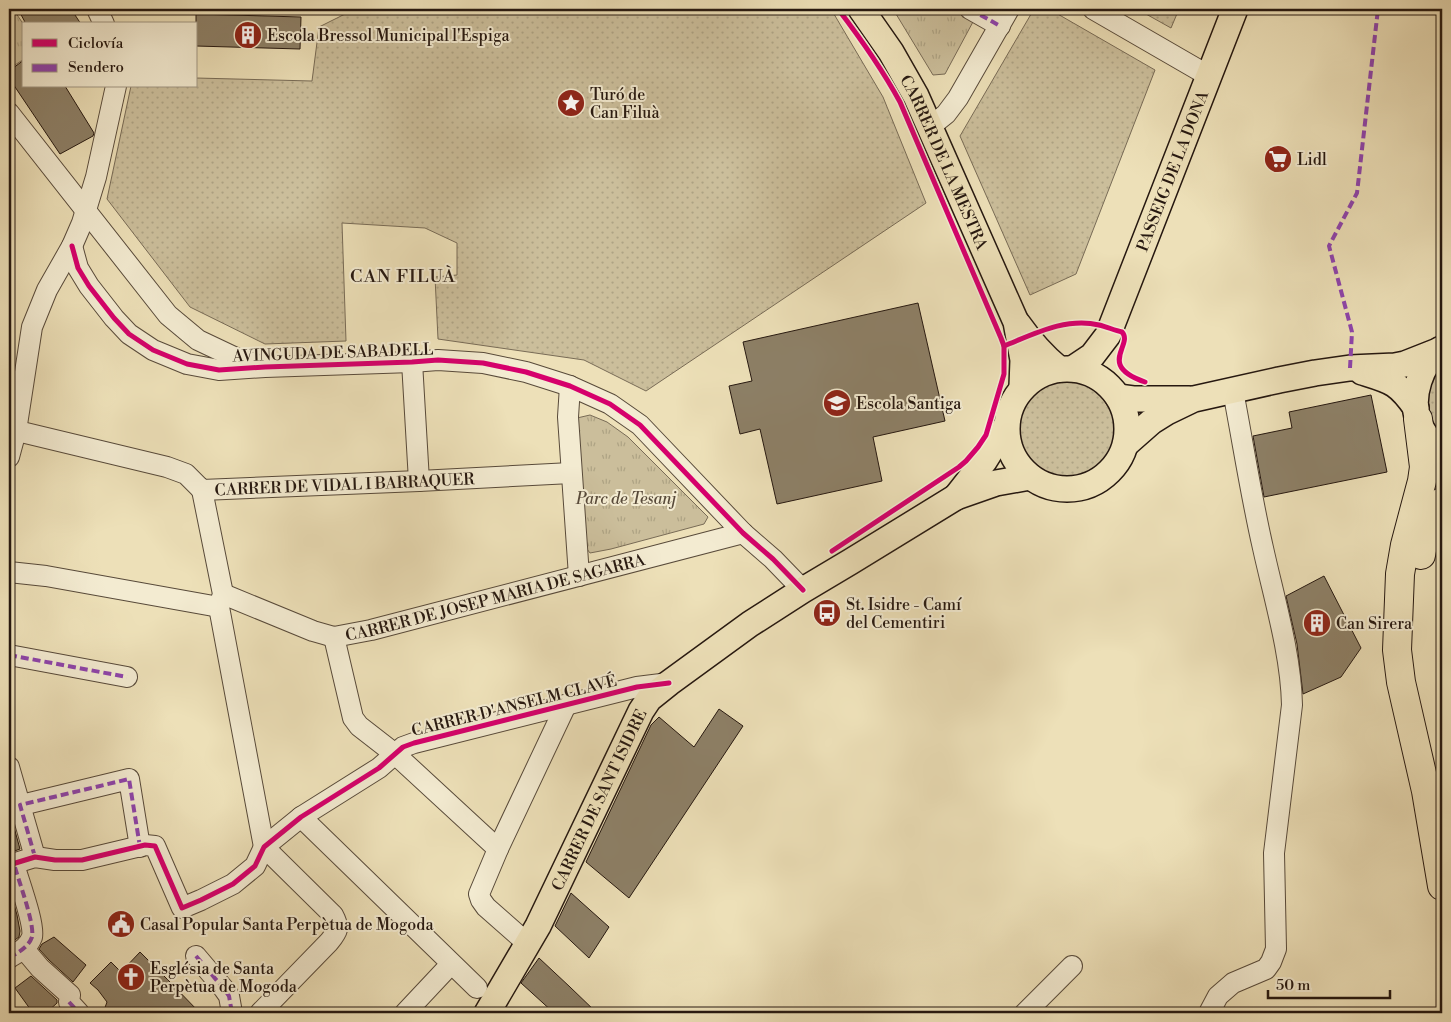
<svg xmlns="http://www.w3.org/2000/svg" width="1451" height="1022" font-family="'Libre Bodoni',serif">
<defs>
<pattern id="grass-dots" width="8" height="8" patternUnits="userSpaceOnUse" patternTransform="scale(1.25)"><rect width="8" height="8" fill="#cbbe9b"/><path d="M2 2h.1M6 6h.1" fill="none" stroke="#aea384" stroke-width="1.8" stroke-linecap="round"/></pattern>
<pattern id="park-tufts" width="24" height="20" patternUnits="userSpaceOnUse" patternTransform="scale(1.25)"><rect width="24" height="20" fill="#cbbe9b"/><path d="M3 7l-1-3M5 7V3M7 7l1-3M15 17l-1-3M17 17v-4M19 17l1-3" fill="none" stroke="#aea384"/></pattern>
</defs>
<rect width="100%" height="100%" fill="#ede0b8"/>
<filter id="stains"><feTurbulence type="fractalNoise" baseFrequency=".004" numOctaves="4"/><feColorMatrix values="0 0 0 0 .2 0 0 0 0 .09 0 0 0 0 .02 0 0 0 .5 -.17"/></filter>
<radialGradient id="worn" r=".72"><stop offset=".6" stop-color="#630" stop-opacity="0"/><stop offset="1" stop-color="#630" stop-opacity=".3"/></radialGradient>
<g fill="url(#grass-dots)" stroke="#786b56">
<path d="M355 9H831L883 97 926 203 646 391 584 360 438 339 435 277 457 275V243L425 228 342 223 346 341 265 344 190 307 107 199 131 86H196V78L312 81 319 27Z"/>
<path d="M1034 9H1049L1155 70 1076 274 1030 295 960 136Z"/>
<path d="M1137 9H1179L1171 28Z"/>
<path d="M1442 348V455L1418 419Z"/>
<circle cx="1067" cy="429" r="60"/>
</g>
<g fill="url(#park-tufts)" stroke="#786b56">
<path d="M9 9H13L24 25V59L9 69Z"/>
<path d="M893 9H954L974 20 945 74 933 75Z"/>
<path d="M590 415 607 422 628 437 708 517 704 524 611 549 590 553 584 545 577 418Z"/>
</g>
<g fill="#8d8067" stroke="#261810">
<path d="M18 9H71L81 24H26Z"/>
<path d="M196 14 301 17 300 49 196 46Z"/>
<path d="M24 60V86H65L94 133 93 136 60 154 9 78V71Z"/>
<path d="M918 303 945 421 873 437 882 481 777 504 760 429 740 434 729 386 752 381 743 342Z"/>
<path d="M1371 395 1387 472 1264 497 1253 436 1292 428 1289 412Z"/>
<path d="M1324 576 1361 648 1341 677 1303 694 1297 644 1286 596Z"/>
<path d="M719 709 743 726 629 898 586 862 651 725 659 717 694 747Z"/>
<path d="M9 820H12L20 849 9 853Z"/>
<path d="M9 887 17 915 20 931 19 937 9 944Z"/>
<path d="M571 893 609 927 589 958 555 926Z"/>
<path d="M54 937 86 965 73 982 49 960 39 949 42 944Z"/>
<path d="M140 952 169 981 200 1013H103L107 1002 98 990 90 983 111 962 121 972Z"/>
<path d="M539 958 570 987 597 1013H554L521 983Z"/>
<path d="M31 976 57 1000V1003L46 1013H33L15 988Z"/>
</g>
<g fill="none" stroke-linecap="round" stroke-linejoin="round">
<defs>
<g id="minor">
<path d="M97 9 104 24"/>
<path d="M970 9 1000 26"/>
<path d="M1093 9 1209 76"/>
<path d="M9 113 168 315 198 340 236 358 255 364"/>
<path d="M931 126 946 114 958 98 1009 9"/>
<path d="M72 246 78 268 89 286 114 318 129 334 153 350 187 364 219 370 265 367 412 362 438 360 483 363 526 372 570 386 610 404 640 425 743 533 773 559 803 590"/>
<path d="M412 362 419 481"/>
<path d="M570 386 568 417 579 576"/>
<path id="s1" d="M9 429 167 467 186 474 202 490 419 481 571 473"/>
<path d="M9 457 16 431 32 327 47 290 72 246 82 223 96 177 116 86"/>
<path d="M202 490 223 594 219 607 264 847"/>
<path d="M9 572 46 576 219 607"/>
<path id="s2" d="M223 594 313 631 334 637 371 630 743 533"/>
<path d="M334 637 353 718 359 726 395 754 498 849"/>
<path d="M9 655 127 677"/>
<path d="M9 767 35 857"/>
<path d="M9 808 129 779 140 847"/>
<path d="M301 817 477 988"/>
<path d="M9 865 35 857 55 860H82L145 845 155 846 182 908 201 900 233 884 255 866 264 847 301 817 379 768 403 747 414 743 637 687 669 683"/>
<path d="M528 944 486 907 481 900 479 894 498 849 566 705"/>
<path d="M24 949 40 968 70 995 69 1002 79 1013"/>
<path d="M196 956 224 989 229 996 232 1013"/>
<path d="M9 958C18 952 28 948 32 937 35 924 18 879 14 864"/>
<path d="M260 1013 329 942C338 931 340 928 333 915L264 847"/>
<path d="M405 1013 451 964"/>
<path d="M1025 1013 1072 966"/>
<path d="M1209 1013 1218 996 1233 983 1266 969 1271 962 1276 949 1274 853 1292 705C1291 654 1274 598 1263 548 1251 496 1243 443 1233 391"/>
</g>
<g id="major">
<path id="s3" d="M861 9 891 52 916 96 1016 322 1023 360 1022 386"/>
<path d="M1018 324C1030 341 1043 356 1059 369"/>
<path d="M1441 349C1421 363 1410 396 1418 420 1422 433 1432 445 1442 455"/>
<path id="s4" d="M1074 368 1092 356 1108 335 1235 9"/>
<circle cx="1067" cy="429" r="60"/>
<path d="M1362 372C1391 381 1398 382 1416 408"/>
<path d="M1118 397 1133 399H1189"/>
<path d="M1126 444 1151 422 1167 412 1194 399 1279 380 1315 373 1350 368 1395 366 1405 364 1438 351"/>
<path d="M956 497 985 460 1006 426"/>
<path id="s5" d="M487 1013 538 926 641 711 649 699 669 683 750 624 803 590 850 562 956 497 996 483 1030 477"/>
</g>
<g id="highway">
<path d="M1418 419 1424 467 1422 481 1405 545 1400 574 1397 650 1401 682 1426 791 1442 886"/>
<path d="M1421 555C1424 535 1431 518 1442 502"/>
</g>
</defs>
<use href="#minor" stroke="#584a3a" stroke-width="22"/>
<use href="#major" stroke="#261810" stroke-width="28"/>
<use href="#highway" stroke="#261810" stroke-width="30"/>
<use href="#minor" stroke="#f3ebd1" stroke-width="20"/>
<use href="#major" stroke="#ede0b8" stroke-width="25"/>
<use href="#highway" stroke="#ede0b8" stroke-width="28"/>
<g stroke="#8e44ad" stroke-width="4" stroke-dasharray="8 4" stroke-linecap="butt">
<path d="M970 9 1000 26"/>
<path d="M1350 368 1352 332 1329 246 1357 193 1378 9"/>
<path d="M9 655 127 677"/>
<path d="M35 857 20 805 129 779 140 847"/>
<path d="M196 956 224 989 229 996 232 1013"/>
<path d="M9 958C18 952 28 948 32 937 35 924 18 879 14 864L18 862"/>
<path d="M69 1002 79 1013"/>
</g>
<defs>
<g id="cycleway">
<path d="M72 246 78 268 89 286 114 318 129 334 153 350 187 364 219 370 265 367 412 362 438 360 483 363 526 372 570 386 610 404 640 425 743 533 773 559 803 590"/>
<path d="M1004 346C1034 334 1066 317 1099 325 1107 327 1114 330 1122 332 1134 345 1096 365 1145 382"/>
<path d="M832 551 959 467 966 461 978 447 986 435 1004 374V346L1001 338 900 102C882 69 861 39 838 9"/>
<path d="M9 865 35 857 55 860H82L145 845 155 846 182 908 201 900 233 884 255 866 264 847 301 817 379 768 403 747 414 743 637 687 669 683"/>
</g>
</defs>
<use href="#cycleway" stroke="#f3ebd1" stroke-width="8"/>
<use href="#cycleway" stroke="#d6006c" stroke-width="5"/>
</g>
<defs>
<symbol id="building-disc" viewBox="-11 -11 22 22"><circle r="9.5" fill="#8f2418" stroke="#f3ebd1"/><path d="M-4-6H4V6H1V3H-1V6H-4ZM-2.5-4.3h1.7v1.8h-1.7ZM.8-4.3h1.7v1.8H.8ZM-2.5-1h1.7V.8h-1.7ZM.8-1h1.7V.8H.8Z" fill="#fff"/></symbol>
<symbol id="sight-disc" viewBox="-11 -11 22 22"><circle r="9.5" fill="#8f2418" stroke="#f3ebd1"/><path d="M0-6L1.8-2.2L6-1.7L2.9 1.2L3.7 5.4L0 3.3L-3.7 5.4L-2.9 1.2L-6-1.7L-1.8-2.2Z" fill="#fff"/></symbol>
<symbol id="supermarket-disc" viewBox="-11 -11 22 22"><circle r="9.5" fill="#8f2418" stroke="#f3ebd1"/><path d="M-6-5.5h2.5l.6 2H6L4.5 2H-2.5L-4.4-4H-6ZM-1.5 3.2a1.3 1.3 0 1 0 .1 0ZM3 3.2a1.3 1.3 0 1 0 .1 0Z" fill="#fff"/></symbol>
<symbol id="school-disc" viewBox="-11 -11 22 22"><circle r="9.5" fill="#8f2418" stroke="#f3ebd1"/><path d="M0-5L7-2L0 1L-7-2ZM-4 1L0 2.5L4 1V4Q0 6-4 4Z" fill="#fff"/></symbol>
<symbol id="bus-disc" viewBox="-11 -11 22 22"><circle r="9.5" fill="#8f2418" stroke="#f3ebd1"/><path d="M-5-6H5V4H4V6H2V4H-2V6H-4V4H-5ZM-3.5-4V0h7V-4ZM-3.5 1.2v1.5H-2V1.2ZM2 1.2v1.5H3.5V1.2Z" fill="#fff"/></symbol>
<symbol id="civic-disc" viewBox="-11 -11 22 22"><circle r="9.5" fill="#8f2418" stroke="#f3ebd1"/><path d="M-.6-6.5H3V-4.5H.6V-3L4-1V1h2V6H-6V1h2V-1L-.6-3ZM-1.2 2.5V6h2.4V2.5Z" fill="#fff"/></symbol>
<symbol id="church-disc" viewBox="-11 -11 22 22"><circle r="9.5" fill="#8f2418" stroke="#f3ebd1"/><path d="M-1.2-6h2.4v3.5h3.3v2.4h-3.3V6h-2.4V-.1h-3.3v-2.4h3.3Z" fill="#fff"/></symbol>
</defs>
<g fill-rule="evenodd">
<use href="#building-disc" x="232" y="19" width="32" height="32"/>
<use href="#sight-disc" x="555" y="87" width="32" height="32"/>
<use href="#supermarket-disc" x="1262" y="143" width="32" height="32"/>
<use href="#school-disc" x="821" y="387" width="32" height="32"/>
<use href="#bus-disc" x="811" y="597" width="32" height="32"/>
<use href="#building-disc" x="1301" y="607" width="32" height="32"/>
<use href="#civic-disc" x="105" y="908" width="32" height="32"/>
<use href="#church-disc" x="115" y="961" width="32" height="32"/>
</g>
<g text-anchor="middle" stroke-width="4" stroke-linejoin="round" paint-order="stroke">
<g font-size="16" fill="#261810" stroke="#f3ebd1" text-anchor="start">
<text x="267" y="41">Escola Bressol Municipal l'Espiga</text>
<text x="590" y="100">Turó de<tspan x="590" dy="18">Can Filuà</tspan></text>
<text x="1297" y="165">Lidl</text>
<text x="856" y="409">Escola Santiga</text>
<text x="846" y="610">St. Isidre - Camí<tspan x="846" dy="18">del Cementiri</tspan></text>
<text x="1336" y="629">Can Sirera</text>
<text x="140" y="930">Casal Popular Santa Perpètua de Mogoda</text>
<text x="150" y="974">Església de Santa<tspan x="150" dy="18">Perpètua de Mogoda</tspan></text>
</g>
<g font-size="16" fill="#261810" stroke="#f3ebd1">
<text dy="6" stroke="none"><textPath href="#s3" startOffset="175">CARRER DE LA MESTRA</textPath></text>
<text dy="6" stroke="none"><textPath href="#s4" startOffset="224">PASSEIG DE LA DONA</textPath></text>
<text transform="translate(333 352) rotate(-2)" y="6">AVINGUDA DE SABADELL</text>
<text dy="6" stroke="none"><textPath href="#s1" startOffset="348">CARRER DE VIDAL I BARRAQUER</textPath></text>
<text dy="6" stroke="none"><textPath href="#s2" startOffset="285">CARRER DE JOSEP MARIA DE SAGARRA</textPath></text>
<text transform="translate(514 705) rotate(-14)" y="6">CARRER D'ANSELM CLAVÉ</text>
<text dy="6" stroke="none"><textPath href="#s5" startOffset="241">CARRER DE SANT ISIDRE</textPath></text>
</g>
<g font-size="16" font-style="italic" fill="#584a3a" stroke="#f3ebd1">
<text x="626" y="504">Parc de Tesanj</text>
</g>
<g font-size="18" letter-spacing="1" fill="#261810" stroke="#f3ebd1">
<text x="403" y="282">CAN FILUÀ</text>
</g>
</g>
<rect width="1451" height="1022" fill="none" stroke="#ede0b8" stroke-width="30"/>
<rect x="10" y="10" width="1431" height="1002" fill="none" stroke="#261810" stroke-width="2.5"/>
<rect x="15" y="15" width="1421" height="992" fill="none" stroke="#261810"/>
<rect x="22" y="22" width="175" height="65" fill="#f3ebd1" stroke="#a19784"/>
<rect x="32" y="39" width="25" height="8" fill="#d6006c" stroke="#a19784"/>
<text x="68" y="48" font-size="15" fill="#261810">Ciclovía</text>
<rect x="32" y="64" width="25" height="8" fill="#8e44ad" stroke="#a19784"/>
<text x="68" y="72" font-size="15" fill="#261810">Sendero</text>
<path d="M1268 990v8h122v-8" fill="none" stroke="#261810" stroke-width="2.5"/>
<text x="1276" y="990" font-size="15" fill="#261810" stroke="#f3ebd1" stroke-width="4" paint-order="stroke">50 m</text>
<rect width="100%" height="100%" filter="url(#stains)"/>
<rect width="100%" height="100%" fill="url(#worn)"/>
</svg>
